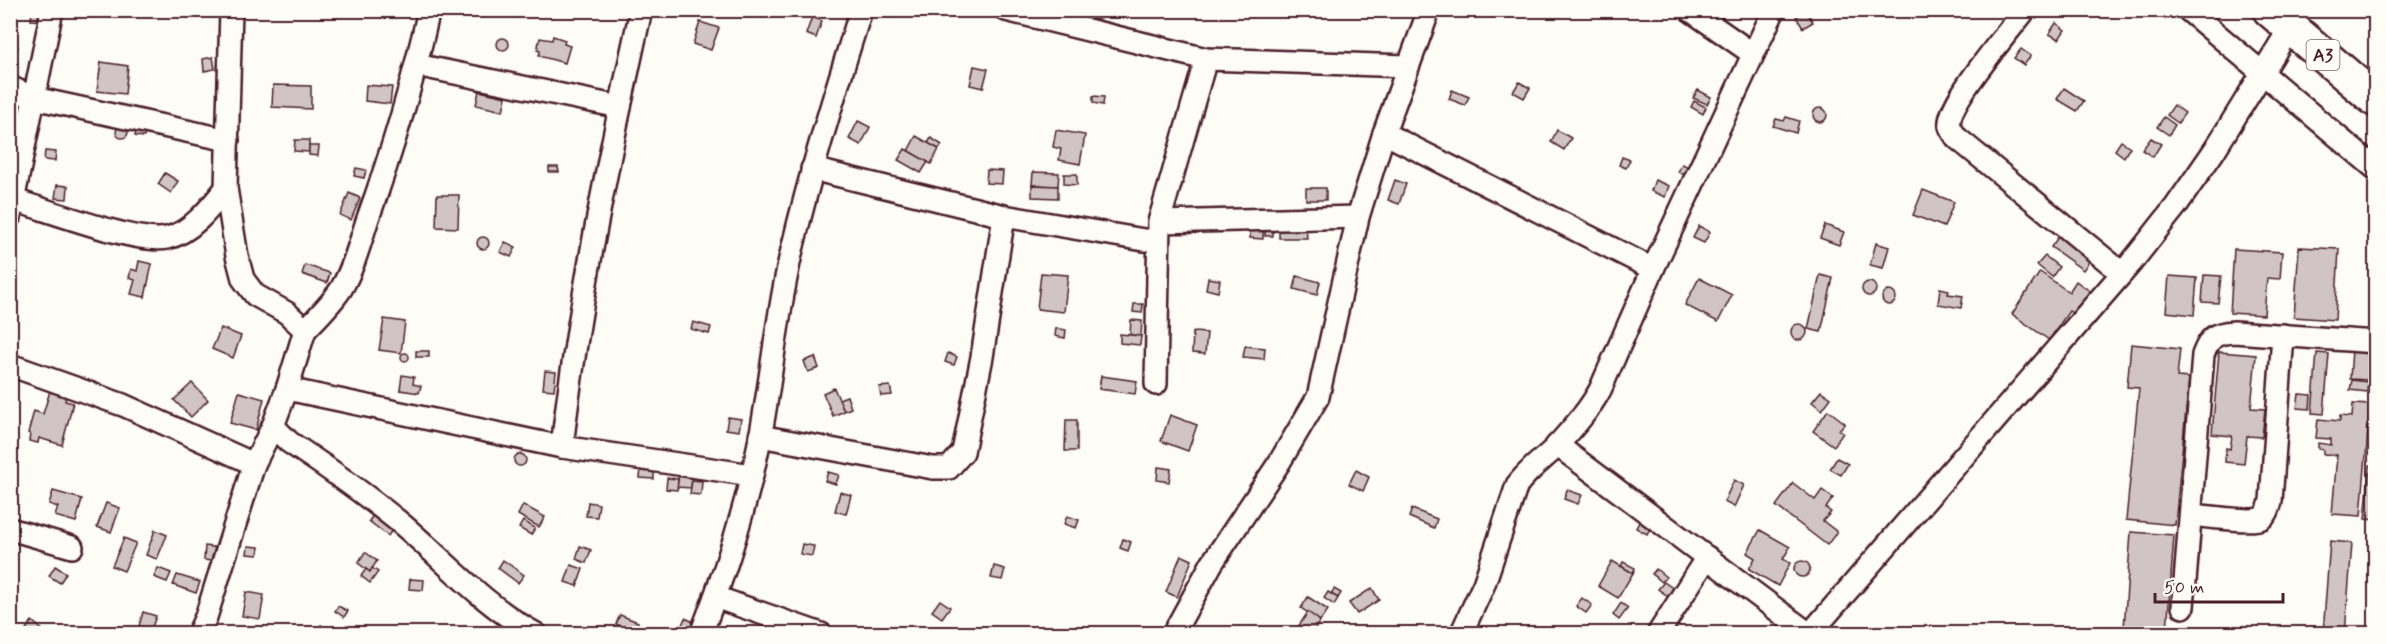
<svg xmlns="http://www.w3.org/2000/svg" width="2386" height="644" font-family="Mynerve,sans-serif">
<rect width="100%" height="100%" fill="#fdfcf7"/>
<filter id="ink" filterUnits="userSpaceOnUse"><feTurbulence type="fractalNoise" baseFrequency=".0167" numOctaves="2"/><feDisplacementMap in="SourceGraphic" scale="12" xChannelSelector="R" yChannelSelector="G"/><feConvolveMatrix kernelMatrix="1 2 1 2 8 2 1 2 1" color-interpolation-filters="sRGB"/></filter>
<g filter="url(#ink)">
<g fill="#d0c5c4" stroke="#4a1f2b" stroke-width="1.5">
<path d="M32 10H44L43 21 31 20Z"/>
<path d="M1806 11 1813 22 1803 28 1796 17Z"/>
<path d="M812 17 822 21 816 38 806 34Z"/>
<path d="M700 22 719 28 711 50 693 44Z"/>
<path d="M2056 23 2065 30 2059 39 2049 34Z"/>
<path d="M553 36 565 40 564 44 570 46 565 63 539 56 540 51 537 50 540 38 552 40Z"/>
<circle cx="503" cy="44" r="6"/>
<path d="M10 43 18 47 11 58 10 57Z"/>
<path d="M2021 49 2031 56 2024 65 2014 58Z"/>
<path d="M213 57 215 69 204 71 203 59Z"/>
<path d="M101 62 128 66 125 94 97 91Z"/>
<path d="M974 66 988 69 983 88 970 85Z"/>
<path d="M1519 82 1530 88 1524 98 1513 92Z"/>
<path d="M273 85 311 86V109L272 107Z"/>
<path d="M366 85 392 87 390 104 365 101Z"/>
<path d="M2064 88 2084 101 2077 111 2057 99Z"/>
<path d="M1452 90 1469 97 1465 105 1449 99Z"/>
<path d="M1698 90 1711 97 1707 104 1693 98Z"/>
<path d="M479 91 506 97 503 111 476 105Z"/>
<path d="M1093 96 1104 97 1103 105 1093 103Z"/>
<path d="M1694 101 1706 107 1703 114 1691 107Z"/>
<path d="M2174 105 2185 113 2178 123 2167 115Z"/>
<circle cx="1820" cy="115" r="7"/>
<path d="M1786 117 1799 121 1796 133 1773 126 1776 119 1784 121Z"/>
<path d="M2164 117 2175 125 2169 135 2157 127Z"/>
<path d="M858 121 870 127 861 145 849 139Z"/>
<circle cx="122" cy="132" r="6"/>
<path d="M136 128 145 129 144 137 135 136Z"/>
<path d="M1056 130 1085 135 1080 164 1059 160 1061 149 1053 147Z"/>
<path d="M1557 130 1571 138 1564 150 1551 142Z"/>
<path d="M916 136 939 149 931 164 908 151Z"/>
<path d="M931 138 942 145 939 149 928 143Z"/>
<path d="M2151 138 2161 144 2153 157 2142 150Z"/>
<path d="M295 140H309V152L294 151Z"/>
<path d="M2121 141 2130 147 2124 157 2115 150Z"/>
<path d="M309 146H319L318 156 309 155Z"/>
<path d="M905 149 928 162 921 173 898 160Z"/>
<path d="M45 151 56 152 55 161 44 160Z"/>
<path d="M1622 157 1630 160 1626 168 1619 165Z"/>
<path d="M1682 164 1691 168 1687 176 1678 172Z"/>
<path d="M549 167H558L559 172H549Z"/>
<path d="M356 168 366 170 364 178 354 176Z"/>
<path d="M987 170 1003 171 1002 184 986 183Z"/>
<path d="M1033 172 1059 173 1058 186 1032 185Z"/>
<path d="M165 173 178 181 171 193 158 184Z"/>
<path d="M1064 174H1077V185L1064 184Z"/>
<path d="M1395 180 1406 184 1399 204 1388 200Z"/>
<path d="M1655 180 1669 186 1665 197 1651 191Z"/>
<path d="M57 185 68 186 67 199 55 198Z"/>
<path d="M1032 185 1058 186V198L1032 197Z"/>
<rect x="1306" y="188" width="20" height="12"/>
<path d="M1923 190 1954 202 1944 227 1913 215Z"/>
<path d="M349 193 360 198 351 220 340 215Z"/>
<path d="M437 195H459L458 228 436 227Z"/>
<path d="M1251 225 1263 226V239L1250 238Z"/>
<path d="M1825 225 1844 232 1839 245 1820 238Z"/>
<rect x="1265" y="226" width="8" height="10"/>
<path d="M1279 226H1306L1307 238H1279Z"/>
<path d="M1699 226 1710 232 1704 243 1693 238Z"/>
<path d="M2374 230H2376V250H2372Z"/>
<path d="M2059 236 2091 259 2083 270 2051 247Z"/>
<circle cx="483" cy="243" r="6"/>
<path d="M505 242 516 247 511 257 500 252Z"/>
<path d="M1876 243 1889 247 1883 268 1870 265Z"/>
<path d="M2299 247 2339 249 2335 320 2294 317Z"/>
<path d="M2234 249 2282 252 2280 279 2267 278 2264 315 2230 313Z"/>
<path d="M2045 256 2059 267 2052 277 2037 265Z"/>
<path d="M139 261 152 264 145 297 131 294 135 280 129 278 131 269 137 271Z"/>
<path d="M305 265 330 273 327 283 302 274Z"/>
<path d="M2040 272 2069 292 2076 281 2091 292 2075 315 2069 311 2049 340 2012 314Z"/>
<path d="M1041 273 1068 275 1064 312 1037 309Z"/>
<path d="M1820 275 1833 278 1821 332 1808 329Z"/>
<path d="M2204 275 2221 276 2218 303 2202 302Z"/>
<path d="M1297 276 1320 282 1317 295 1294 289Z"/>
<path d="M2169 276 2197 278 2194 315 2166 312Z"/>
<path d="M1208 278 1220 280 1218 292 1206 289Z"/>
<path d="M1699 278 1732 295 1718 322 1685 305Z"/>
<circle cx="1869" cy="289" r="7"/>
<path d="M2376 283V324L2371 323Z"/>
<path d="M1940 288 1949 290 1948 294 1963 296 1961 308 1938 304Z"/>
<circle cx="1889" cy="298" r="7"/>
<path d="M1134 304H1143L1142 313 1133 312Z"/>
<path d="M384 319 405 322 401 353 379 350Z"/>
<path d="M1131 320 1142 321 1141 336 1130 335Z"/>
<path d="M693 322 711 327 709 334 691 329Z"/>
<circle cx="1799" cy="332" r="8"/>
<path d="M221 328 241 336 233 358 212 349Z"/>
<path d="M1056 328 1066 330 1065 338 1055 336Z"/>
<path d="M1193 332 1207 333 1205 354 1192 353Z"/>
<path d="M1120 334 1141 336 1140 345 1120 343Z"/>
<path d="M2131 344 2180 349 2177 377 2189 378 2175 525 2126 520 2139 388 2127 387Z"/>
<path d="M1245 346 1265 348 1264 359 1243 357Z"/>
<path d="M2352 349 2370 350 2368 380 2350 379Z"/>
<rect x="416" y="351" width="13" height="6"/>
<path d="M2219 352 2256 355 2251 408 2265 409 2262 437 2247 436 2244 464 2225 462 2226 448 2230 449 2232 436 2212 434Z"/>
<path d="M948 353 957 357 954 365 945 362Z"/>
<path d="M2317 353 2329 354 2324 414 2312 413Z"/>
<circle cx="405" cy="357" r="4"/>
<path d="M815 357 819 368 808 372 804 361Z"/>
<path d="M545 371 556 372 554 390 543 389Z"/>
<path d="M402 375 414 377 413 384 421 386 419 393 400 390Z"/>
<path d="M1101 376 1137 381 1135 394 1099 389Z"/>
<path d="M2352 380 2368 382 2367 392 2350 390Z"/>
<path d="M192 383 208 400 191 417 174 400Z"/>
<path d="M890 386 892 395 881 396 879 387Z"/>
<path d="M834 388 844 411 833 416 823 393Z"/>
<path d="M50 391 66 396 65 401 73 403 62 445 39 438 38 443 29 441 30 434 28 433 34 411 43 414Z"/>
<path d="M1821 391 1831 398 1822 410 1812 402Z"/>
<path d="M239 392 264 399 256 430 230 423Z"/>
<path d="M2299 394 2311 395 2310 409 2297 408Z"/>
<path d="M847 396 851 408 844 411 839 399Z"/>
<path d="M2353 404 2370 405 2361 516 2332 514 2337 455 2323 454V449L2318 448V443L2331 445V439L2316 438 2318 419 2340 421V416L2352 417Z"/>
<path d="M1828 410 1845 423 1839 430 1843 433 1834 446 1813 431Z"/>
<path d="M1170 415 1197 425 1188 451 1161 441Z"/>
<path d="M728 417 741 419 739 431 726 429Z"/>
<path d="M1066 420H1077V451H1065Z"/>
<circle cx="520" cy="460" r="6"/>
<path d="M1837 458 1848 464 1841 475 1830 469Z"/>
<path d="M2370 465H2376V520L2365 519Z"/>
<path d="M1158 467 1171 469 1169 482 1157 480Z"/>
<path d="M641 468H654V479L640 478Z"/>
<path d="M1356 470 1369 477 1363 491 1349 484Z"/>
<path d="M828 472 839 475 836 484 825 481Z"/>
<path d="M679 474 692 475 691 488 677 487Z"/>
<path d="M667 478 678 479 677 490 666 489Z"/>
<path d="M692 480 702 481 701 495 690 494Z"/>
<path d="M1734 480 1744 485 1734 507 1724 502Z"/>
<path d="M1793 483 1815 500 1822 490 1833 498 1826 508 1831 512 1823 521 1837 532 1827 545 1776 506Z"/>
<path d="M1567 490 1582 495 1578 504 1564 499Z"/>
<path d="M53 491 82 499 76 522 55 516 58 507 49 504Z"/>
<path d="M840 492 851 495 846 514 835 511Z"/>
<path d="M588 502 599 504 597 517 586 516Z"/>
<path d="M106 503 120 508 111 532 97 527Z"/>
<path d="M523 505 545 517 539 527 518 515Z"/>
<path d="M1412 509 1437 519 1434 528 1409 517Z"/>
<path d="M375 512 394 527 388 536 369 521Z"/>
<path d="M1067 516 1079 520 1076 528 1064 524Z"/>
<path d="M523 521 535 528 531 535 519 528Z"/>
<path d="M1639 522 1650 528 1647 534 1636 528Z"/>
<path d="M155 530 167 535 157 559 146 555Z"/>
<path d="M1760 530 1790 547 1783 559 1790 563 1778 586 1749 569 1755 558 1747 553Z"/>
<path d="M2131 532 2174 535 2167 631 2124 628Z"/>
<path d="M124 538 136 543 124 571 112 566Z"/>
<path d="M1123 539 1131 542 1128 551 1120 548Z"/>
<path d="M2330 541 2352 543 2345 634H2323Z"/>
<path d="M802 544 814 546 812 556 800 554Z"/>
<path d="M205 546 219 548 218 562 204 560Z"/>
<path d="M248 546 259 547 258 555 247 554Z"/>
<path d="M580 546 591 550 586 563 576 559Z"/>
<path d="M365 552 377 561 370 572 358 563Z"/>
<path d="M1181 555 1192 560 1177 597 1166 592Z"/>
<path d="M503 560 524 575 518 583 498 568Z"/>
<circle cx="1802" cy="569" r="8"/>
<path d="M1612 561 1633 573 1618 598 1598 586Z"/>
<path d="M1623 562 1635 568 1633 573 1621 566Z"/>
<path d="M571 565 583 569 577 586 565 582Z"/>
<path d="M55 566 66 573 60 583 49 576Z"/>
<path d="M994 566 1005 569 1002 580 991 578Z"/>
<path d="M158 568 171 573 167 582 154 577Z"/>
<path d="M372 568 378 572 370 583 361 576 366 569 370 572Z"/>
<path d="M1656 569 1666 577 1662 582 1652 574Z"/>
<path d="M177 575 200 582 196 593 173 585Z"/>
<path d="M410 579 424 580 423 590 409 589Z"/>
<path d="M1664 582 1674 589 1669 597 1658 589Z"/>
<path d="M1372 588 1379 600 1357 614 1349 603Z"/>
<path d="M1334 589 1341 593 1338 598 1331 594Z"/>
<path d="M246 592 264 595 260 619 242 616Z"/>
<path d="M1328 592 1338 598 1334 605 1324 598Z"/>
<path d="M1308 597 1328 610 1320 621 1301 608Z"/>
<path d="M1582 598 1592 605 1586 613 1576 606Z"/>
<path d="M940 600 950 607 942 618 932 611Z"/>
<path d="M1621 603 1628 608 1619 620 1613 615Z"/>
<path d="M338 606 348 611 344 617 335 611Z"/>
<path d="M143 612 156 616 151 630 139 626Z"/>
<path d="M1308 612 1320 621 1312 634H1302L1296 630Z"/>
<path d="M620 615 638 622 635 632 616 624Z"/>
<path d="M685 618 696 623 692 634H678Z"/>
<path d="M32 621 45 632 44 634 24 632Z"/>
<path d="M321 625 334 633 333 634H316Z"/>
<path d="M248 626 260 629 259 634H246Z"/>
<path d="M362 627 369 630 368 634H359Z"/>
<path d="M647 628 662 634H645Z"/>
</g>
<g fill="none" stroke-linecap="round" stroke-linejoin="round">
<defs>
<g id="minor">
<path d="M1006 10 1206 59 1407 66"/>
<path d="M1690 10 1753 54"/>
<path d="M2025 10C2010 30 1945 105 1950 126 1951 130 1955 135 1957 138L2122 273"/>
<path d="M2188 10 2376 169"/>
<path d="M416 65 620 107"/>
<path d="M10 87 34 98 228 140"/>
<path d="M1384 133 1653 269"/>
<path d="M812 169 1004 216"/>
<path d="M10 199C43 208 138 245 167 238 191 233 211 207 226 188"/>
<path d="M10 216 52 10"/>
<path d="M1159 222 1358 217"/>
<path d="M305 330C318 317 331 304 341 289 353 269 360 243 367 221 392 152 413 82 429 10"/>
<path d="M10 365 123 405 254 464"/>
<path d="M1156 384 1159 222 1206 59"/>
<path d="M287 389 562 447 752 475"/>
<path d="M273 426 289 442C328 468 368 496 404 526 447 563 486 607 536 634"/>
<path d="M760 436 933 468H949L963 452 982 357 1004 216 1144 240H1158"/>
<path d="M1557 445 1809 634"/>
<path d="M562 447C579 301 609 155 641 10"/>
<path d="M2191 515C2204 516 2252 523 2262 518 2268 514 2269 508 2271 501L2283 335"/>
<path d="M10 529 72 547"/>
<path d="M715 597 821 634"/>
<path d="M2183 607 2203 355C2210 337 2214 333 2234 332L2376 342"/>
<path d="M198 634 206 617 254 464 273 426 287 389 305 330 287 313 255 295 243 279 237 256 226 188 231 10"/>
<path d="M701 634C726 570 747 506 760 438 772 376 777 312 792 250 811 169 836 90 861 10"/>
<path d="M1173 634 1212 563 1279 463 1318 397 1358 217 1384 133 1429 10"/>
<path d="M1461 634 1484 584 1517 485C1528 470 1541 461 1554 449 1571 430 1588 412 1600 390L1653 269 1774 10"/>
<path d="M1658 634 1707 557"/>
<path d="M1810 634 2131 263 2176 206 2214 151 2290 28"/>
</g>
<path id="trunk" d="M2270 10 2376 100"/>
</defs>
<use href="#minor" stroke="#4a1f2b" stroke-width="26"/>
<use href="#trunk" stroke="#4a1f2b" stroke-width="38"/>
<use href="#minor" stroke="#fdfcf7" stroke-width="21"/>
<use href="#trunk" stroke="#fdfcf7" stroke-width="33"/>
</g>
</g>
<g text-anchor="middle" stroke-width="6" stroke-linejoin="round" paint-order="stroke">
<rect fill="#fdfcf7" stroke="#806168" stroke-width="1.5" x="2306.5" y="40" width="33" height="30" rx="4.5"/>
<g font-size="18" font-weight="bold" fill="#4a1f2b">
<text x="2323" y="61">A3</text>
</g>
</g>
<rect width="2386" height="644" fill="none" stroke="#fdfcf7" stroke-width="36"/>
<rect x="18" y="18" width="2350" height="608" fill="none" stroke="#4a1f2b" stroke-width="2" filter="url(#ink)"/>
<path d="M2155 593v9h128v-9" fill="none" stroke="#4a1f2b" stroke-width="3"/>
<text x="2164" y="593" font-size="18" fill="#4a1f2b" stroke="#fdfcf7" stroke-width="4.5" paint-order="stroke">50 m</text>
</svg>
